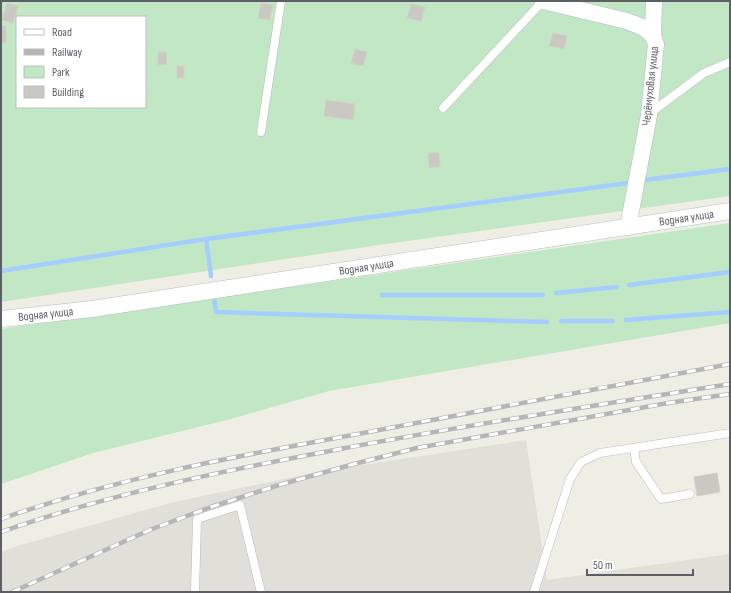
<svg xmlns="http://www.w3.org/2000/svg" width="731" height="593" font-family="'Sofia Sans Condensed',sans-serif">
<rect width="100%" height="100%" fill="#efeee5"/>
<path fill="#e0e0d9" d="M526 440 547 580 730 554V592H1V552L17 546 174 502 322 471Z"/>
<g fill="#c1e7c5" fill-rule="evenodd">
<path d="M1 1H730V196L379 245 1 302ZM17 17H145V107H17Z"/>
<path d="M730 223V323L329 391 227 420 93 453 1 484V329Z"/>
</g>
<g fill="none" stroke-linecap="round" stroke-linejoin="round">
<g stroke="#a5ceff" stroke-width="4.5">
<path d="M645 180 730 169"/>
<path d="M206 239 211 276"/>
<path d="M1 271 206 239 628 183"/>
<path d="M629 285 730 272"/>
<path d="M556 293 617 287"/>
<path d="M382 295H543"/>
<path d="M214 297 216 312 547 322"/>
<path d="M626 320 730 312"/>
<path d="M561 321H613"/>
</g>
</g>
<g fill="#cac8c2" stroke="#d4d1c3">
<path d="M7 3 18 6 13 23 2 20Z"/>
<path d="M261 3 273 5 270 20 258 18Z"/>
<path d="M411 4 425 7 421 21 407 18Z"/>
<path d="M1 25 6 26V43H1Z"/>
<path d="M553 33 567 36 564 49 549 46Z"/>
<path d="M355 49 367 52 363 66 351 63Z"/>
<path d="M158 52H166L167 64 158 65Z"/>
<rect x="177" y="66" width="7" height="12"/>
<path d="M326 100 355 104 353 120 324 116Z"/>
<path d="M428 153H439L440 167 429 168Z"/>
<path d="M717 473 720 492 697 496 694 477Z"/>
</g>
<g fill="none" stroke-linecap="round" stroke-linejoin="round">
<defs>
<g id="service">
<path d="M443 108 543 1"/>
<path d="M649 114 704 73 730 62"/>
<path d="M261 132 281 1"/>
<path d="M634 448 636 462 661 499 690 494"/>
<path d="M195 592 197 519 240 505 261 592"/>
<path d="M534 592 570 479 581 462 600 453 730 433"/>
</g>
<g id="minor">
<path d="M543 1 627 21 642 27 649 32 653 36 656 44 649 115 628 227"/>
<path d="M653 36 654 1"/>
<path id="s1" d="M1 319 92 309 730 211"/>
</g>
</defs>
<use href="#service" stroke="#b9bcc1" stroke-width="9"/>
<use href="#minor" stroke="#b9bcc1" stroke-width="17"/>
<use href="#service" stroke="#fff" stroke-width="8"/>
<use href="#minor" stroke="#fff" stroke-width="16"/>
<defs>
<g id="rail">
<path d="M1 519C117 478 237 456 358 434 482 410 606 387 730 364"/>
<path d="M1 532C109 494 223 471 335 450 466 425 598 405 730 384"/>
<path d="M12 592 152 529 211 507 279 485 354 464 417 448 668 403 730 394"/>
</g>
</defs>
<use href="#rail" stroke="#b5b6b7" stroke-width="4.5"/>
<use href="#rail" stroke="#fff" stroke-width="3" stroke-dasharray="9" stroke-linecap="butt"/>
</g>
<g text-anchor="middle" stroke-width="4" stroke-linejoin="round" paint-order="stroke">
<g font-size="12" fill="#5c5f66" stroke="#fff">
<text transform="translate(650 86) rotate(-84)" y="4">Черёмуховая улица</text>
<text dy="4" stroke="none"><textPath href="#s1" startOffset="693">Водная улица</textPath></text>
<text dy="4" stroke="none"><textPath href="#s1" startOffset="369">Водная улица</textPath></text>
<text dy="4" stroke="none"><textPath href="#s1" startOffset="45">Водная улица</textPath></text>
</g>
</g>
<rect width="731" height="593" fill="none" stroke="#5c5f66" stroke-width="4"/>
<rect x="16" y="16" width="130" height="92" fill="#ffffff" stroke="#bebfc2"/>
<rect x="24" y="29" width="20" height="6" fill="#ffffff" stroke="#bebfc2"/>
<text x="52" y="36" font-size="12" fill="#5c5f66">Road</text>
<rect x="24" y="49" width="20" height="6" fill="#b5b6b7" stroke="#bebfc2"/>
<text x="52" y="56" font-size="12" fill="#5c5f66">Railway</text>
<rect x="24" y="66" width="20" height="12" fill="#c1e7c5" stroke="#bebfc2"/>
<text x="52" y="76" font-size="12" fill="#5c5f66">Park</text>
<rect x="24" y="86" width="20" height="12" fill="#cac8c2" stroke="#bebfc2"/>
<text x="52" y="96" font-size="12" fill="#5c5f66">Building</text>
<path d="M587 569v6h106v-6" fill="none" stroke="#5c5f66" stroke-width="2"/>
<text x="593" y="569" font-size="12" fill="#5c5f66" stroke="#ffffff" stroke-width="3" paint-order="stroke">50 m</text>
</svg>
